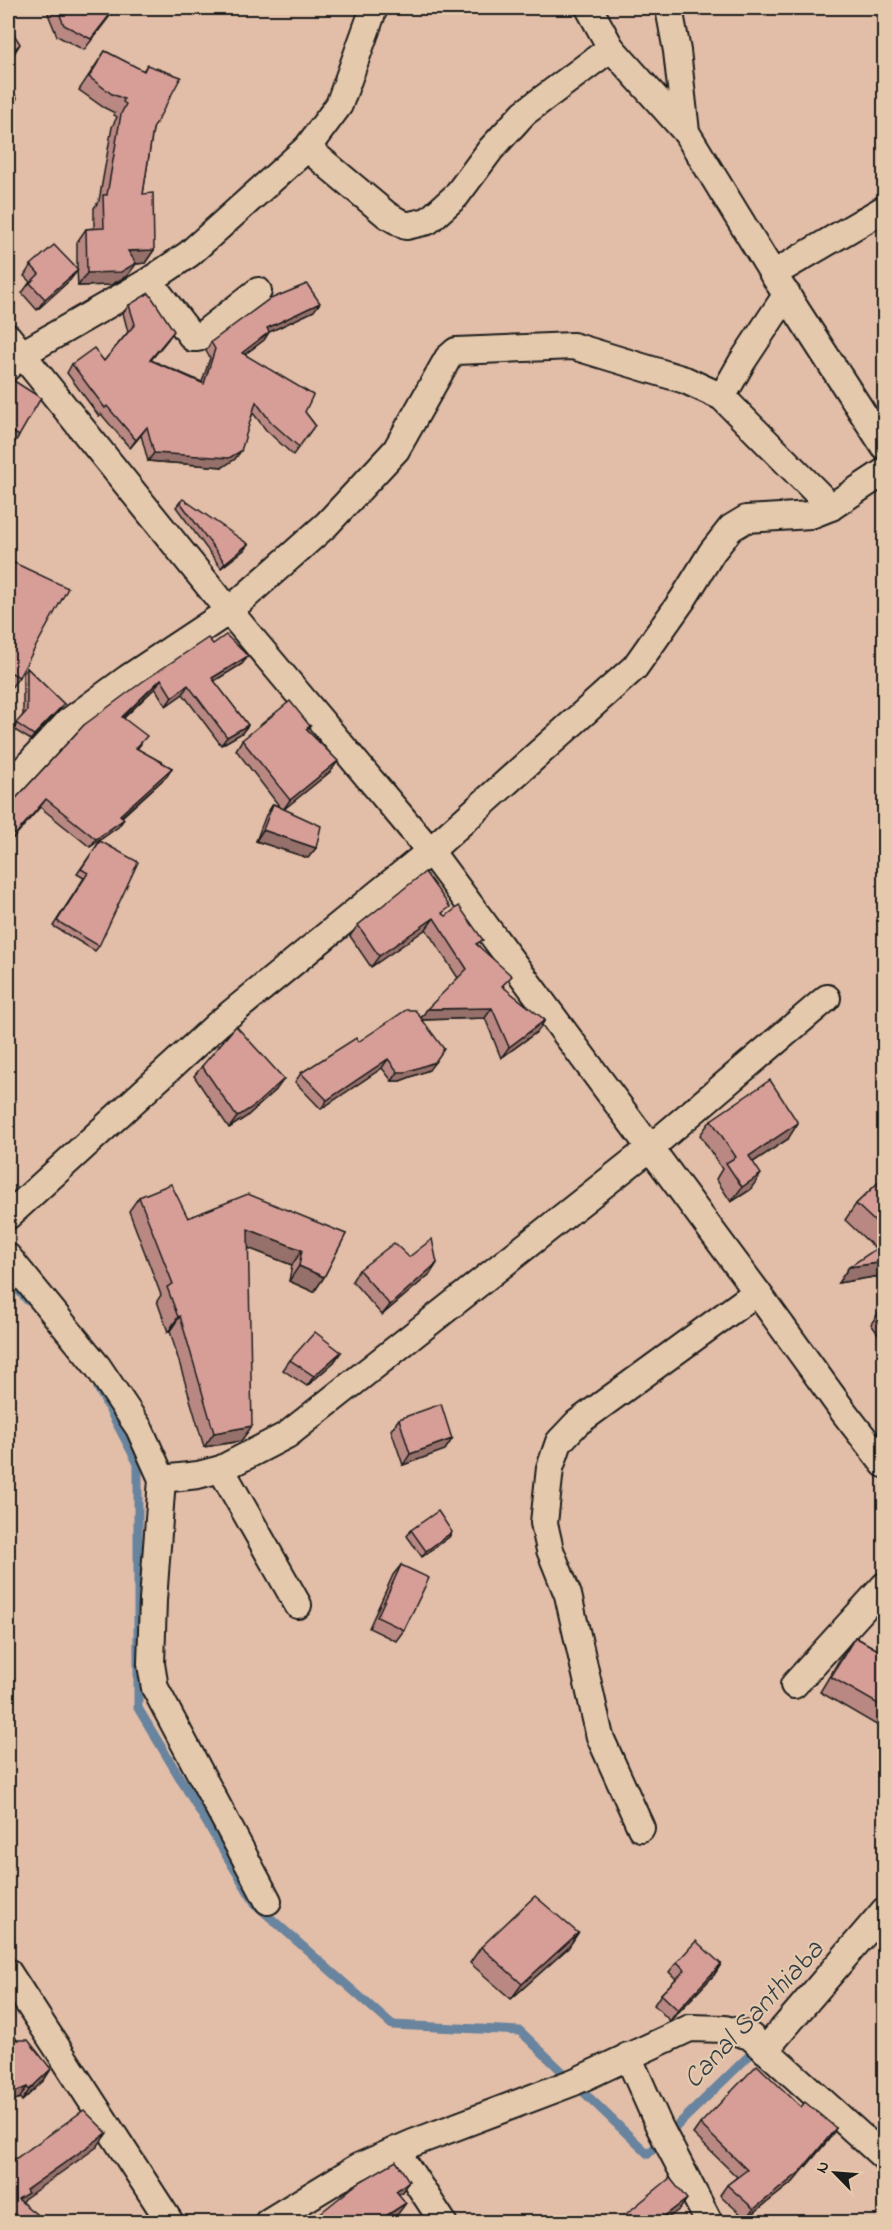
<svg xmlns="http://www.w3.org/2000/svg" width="892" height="2230" font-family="'Indie Flower',sans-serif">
<rect width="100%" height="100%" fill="#e2bda7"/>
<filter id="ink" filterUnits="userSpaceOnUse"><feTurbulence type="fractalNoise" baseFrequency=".0167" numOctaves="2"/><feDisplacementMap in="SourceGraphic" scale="12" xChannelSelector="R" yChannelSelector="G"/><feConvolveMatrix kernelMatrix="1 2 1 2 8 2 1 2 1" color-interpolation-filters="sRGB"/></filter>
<g filter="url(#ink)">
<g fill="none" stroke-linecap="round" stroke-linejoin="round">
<g stroke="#68849e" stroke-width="9">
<path d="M8 1278 28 1301"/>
<path d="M98 1388 138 1464V1708L256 1905 392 2025 520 2031 648 2154 759 2046"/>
</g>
<defs>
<g id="street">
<path d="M589 8 611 48"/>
<path d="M669 8 677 51 686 132 773 274 884 446"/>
<path d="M307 148 387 215 406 226 428 221 456 196 491 149 524 113 611 48 686 132"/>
<path d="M773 274 884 209"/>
<path d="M149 281 193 338H198L258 291"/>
<path d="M8 337 229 611 430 851 757 1292 843 1411 884 1464"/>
<path d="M8 367 22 354 149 281 189 254 307 148 339 105 374 8"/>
<path d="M722 397 742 362 787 294"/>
<path d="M8 787 68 722 128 678 229 611 327 524 396 450 448 358 456 351 573 346 685 380 722 397 831 507"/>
<path d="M8 1216 218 1024 430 851 635 667 683 599 712 552 731 528 746 519 811 515 831 507 884 472"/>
<path d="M8 1257 98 1367 139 1428 162 1479 153 1600 151 1664 155 1688 268 1901"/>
<path d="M221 1469 298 1605"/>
<path d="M162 1479 198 1475 221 1469 287 1435 650 1148 827 998"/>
<path d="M794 1685 884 1586"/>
<path d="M641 1828 600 1737 568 1595 550 1550 544 1523 550 1468 559 1442 577 1423 757 1292"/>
<path d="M8 1972 170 2222"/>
<path d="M765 2050 884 1911"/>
<path d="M628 2056 659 2126 709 2222"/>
<path d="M396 2150 443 2222"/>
<path d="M268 2222 358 2167 413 2143 574 2082 690 2028 725 2029 750 2036 884 2157"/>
</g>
</defs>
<use href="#street" stroke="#1c1c1c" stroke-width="30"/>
<use href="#street" stroke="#e5c9ac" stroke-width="26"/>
</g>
<g fill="#b98883" stroke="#1c1c1c" stroke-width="1.5">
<path d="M53 8H116L84 50 57 36 48 14Z"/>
<path d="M105 51 143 71 147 65 153 129 143 194 154 250 145 263 136 264 127 276 111 285 78 286 77 270 70 280 37 310 22 293 30 282 24 276 31 265 77 269V242L86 229 94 228V208L99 201 112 127 117 117 114 115 115 113 103 107 79 90Z"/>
<path d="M129 305 168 339 151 360 202 382 210 358 206 351 211 342 314 311 269 332 264 340 245 354 305 412 315 425 293 455 266 430 253 413 235 459 223 467 148 461 141 435 130 448 101 414 99 416 67 373 72 364 104 361 128 332 123 313Z"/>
<path d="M8 377 19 436 12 446 8 444Z"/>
<path d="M180 502 248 544 244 550 221 568 176 507Z"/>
<path d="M8 560 19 677 11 688 8 686Z"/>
<path d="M213 644 248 656 242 664 214 681 248 725 242 733 221 745 183 694 166 706 155 688 124 718 141 744 137 749 172 768 167 776 122 817 124 819 118 827 90 847 40 807 8 844V807L84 725Z"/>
<path d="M27 668 64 704 60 709 31 740 13 729 23 715V673Z"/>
<path d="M310 726 307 730 331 771 284 809 316 848 308 858 256 841 266 815 273 804 280 807 236 750 242 740Z"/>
<path d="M100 841 99 946 95 951 53 926 84 878 77 874Z"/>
<path d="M444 915 479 946 504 987 538 1031 501 1058 485 1018 422 1020 429 1070 400 1081H392L382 1068 321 1109 295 1082 301 1073 358 1042 421 1018 458 978 426 929 371 967 350 936 358 925Z"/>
<path d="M202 1066 276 1090 246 1117 229 1128 194 1076Z"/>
<path d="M711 1120 788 1139 753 1162 750 1190 731 1202 716 1179 722 1169 700 1135Z"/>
<path d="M885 1176V1275L838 1283 849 1267 876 1249 845 1220 856 1204Z"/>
<path d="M139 1197 188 1218 346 1234 324 1277 314 1292 289 1281 292 1265 248 1248 241 1441 204 1447 170 1331 168 1332 157 1301 161 1295 129 1211Z"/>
<path d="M409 1257 437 1263 430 1274 382 1315 352 1281 359 1270Z"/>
<path d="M885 1307V1344L871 1324 882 1308Z"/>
<path d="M341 1352 334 1362 307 1386 283 1370 290 1360Z"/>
<path d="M399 1419 452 1439 445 1450 403 1465 391 1430Z"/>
<path d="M411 1530 449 1537 422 1557 407 1536Z"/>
<path d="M401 1565 404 1630 396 1641 369 1628 393 1575Z"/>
<path d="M855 1637 885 1654V1730L820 1692 844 1652Z"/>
<path d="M578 1933 568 1948 511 1999 470 1963 481 1947Z"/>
<path d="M677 1962 721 1964 714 1975 670 2021 654 2005 661 1994 676 1979 669 1972Z"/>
<path d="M8 2030 17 2040 51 2069 44 2080 22 2101 20 2098 8 2103Z"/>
<path d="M700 2124 836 2128 829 2139 793 2182 746 2219 720 2195 727 2185 737 2177 693 2134Z"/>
</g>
<g fill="#966f6a" stroke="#1c1c1c" stroke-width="1.5">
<path d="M20 44 10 60 8 62V56Z"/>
<path d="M17 98 8 112V106Z"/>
<path d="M154 250 145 263 136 264 127 276 111 285 78 286 87 273 128 251Z"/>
<path d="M78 270 70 280 37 310 45 299Z"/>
<path d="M320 303 314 311 269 332 264 340 236 361 242 353 267 328Z"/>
<path d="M174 331 168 339 144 368 150 360Z"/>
<path d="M147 427 141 435 130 448 136 440Z"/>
<path d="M241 451 235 459 223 467 148 461 154 453Z"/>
<path d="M248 544 244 550 221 568 225 563Z"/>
<path d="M248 656 242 664 206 686 212 678Z"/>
<path d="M161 679 155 688 116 725 122 717Z"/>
<path d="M188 685 183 694 166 706 172 697Z"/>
<path d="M64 704 60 709 31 740 34 735Z"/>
<path d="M248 725 242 733 221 745 227 737Z"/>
<path d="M338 761 331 771 283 810 290 800Z"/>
<path d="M172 768 167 776 114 823 120 815Z"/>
<path d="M46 799 40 807 8 844V843Z"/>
<path d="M124 819 118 827 90 847 96 839Z"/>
<path d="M263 830 316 848 308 858 256 841Z"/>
<path d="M434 918 426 929 371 967 379 956Z"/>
<path d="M492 1008 485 1018 420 1020 427 1009Z"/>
<path d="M545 1020 538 1031 501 1058 509 1047Z"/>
<path d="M388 1059 382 1068 321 1109 327 1100Z"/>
<path d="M435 1062 429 1070 400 1081H392L398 1072Z"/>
<path d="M284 1079 276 1090 246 1117 229 1128 237 1117Z"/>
<path d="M798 1123 788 1139 738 1172 749 1156Z"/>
<path d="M761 1174 750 1190 731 1202 742 1187Z"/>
<path d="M248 1229 302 1250 292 1265 238 1244Z"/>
<path d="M885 1262V1275L838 1283 849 1267Z"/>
<path d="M437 1263 430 1274 382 1315 390 1305Z"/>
<path d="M299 1266 324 1277 314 1292 289 1281Z"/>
<path d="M180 1316 170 1331 168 1332 178 1317Z"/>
<path d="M341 1352 334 1362 307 1386 314 1376Z"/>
<path d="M252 1426 241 1441 204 1447 214 1433Z"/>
<path d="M452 1439 445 1450 403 1465 410 1454Z"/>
<path d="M452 1532 449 1537 422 1557 426 1551Z"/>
<path d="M578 1933 568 1948 511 1999 522 1984Z"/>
<path d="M721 1964 714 1975 670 2021 678 2010Z"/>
<path d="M51 2069 44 2080 22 2101 29 2090Z"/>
<path d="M27 2087 20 2098 8 2103V2095Z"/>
<path d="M836 2128 829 2139 793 2182 746 2219 754 2209Z"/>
<path d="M107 2133 97 2147 24 2199 18 2207V2199L26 2190Z"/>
<path d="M409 2181 402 2192 388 2201 396 2191Z"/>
<path d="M687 2199 680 2209 661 2223H655Z"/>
<path d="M406 2203 398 2214 385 2223H375Z"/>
</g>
<g fill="#d79e98" stroke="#1c1c1c" stroke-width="1.5">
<path d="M57 8H115L91 39 64 25Z"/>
<path d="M8 25 20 44 8 56Z"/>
<path d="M105 51 144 71 147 65 181 77 153 129 143 194 153 193 154 250 128 251 136 263 121 272 87 273 86 229 104 228 103 195H107L121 114 126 104 123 102 124 99 112 94 89 77Z"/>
<path d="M8 84 17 98 8 106Z"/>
<path d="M54 245 78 270 45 299 30 283 39 274 31 265Z"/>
<path d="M307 284 320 303 267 328 269 332 242 353 313 395 305 412 315 425 299 447 271 422 256 402 241 451 229 458 154 453 147 427 136 440 107 406 105 408 72 364 94 348 104 361 135 324 129 305 149 293 174 331 150 360 204 384 215 349 211 342 268 300Z"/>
<path d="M8 377 41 398 19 436 8 429Z"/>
<path d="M183 499 248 544 225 563 180 502Z"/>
<path d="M8 560 68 588 19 677 8 671Z"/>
<path d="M226 635 248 656 212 678 248 725 227 737 188 685 172 697 161 679 122 717 147 736 136 748 172 768 120 815 124 819 96 839 46 799 8 843V807L84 725 142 682 208 638 213 644Z"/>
<path d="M27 668 64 704 34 735 16 723 27 711Z"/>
<path d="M290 701 310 726 306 729 338 761 290 800 242 740Z"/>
<path d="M273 804 321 826 316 848 263 830Z"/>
<path d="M100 841 138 862 99 946 57 921 88 873 81 869Z"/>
<path d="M425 872 450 907 442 913 446 916 459 906 483 940 476 944 512 976 502 986 545 1020 509 1047 492 1008 427 1009 467 969 434 918 379 956 358 925Z"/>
<path d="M406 1010H415L444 1049 435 1062 406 1072H398L388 1059 327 1100 301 1073 356 1038 358 1042Z"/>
<path d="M236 1026 284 1079 254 1106 237 1117 202 1066Z"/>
<path d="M770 1080 798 1123 749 1156 761 1174 742 1187 726 1163 736 1157 711 1120Z"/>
<path d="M885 1176V1231L856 1204Z"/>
<path d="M171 1184 188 1218 248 1194 346 1234 324 1277 299 1266 302 1250 248 1229 252 1426 214 1433 180 1316 178 1317 167 1287 173 1284 139 1197Z"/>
<path d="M432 1239 437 1263 390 1305 359 1270 394 1243 409 1257Z"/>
<path d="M885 1243V1262L849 1267Z"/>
<path d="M315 1332 341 1352 314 1376 290 1360Z"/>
<path d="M441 1404 452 1439 410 1454 399 1419Z"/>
<path d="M438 1511 452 1532 426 1551 411 1530Z"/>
<path d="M401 1565 429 1578 404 1630 377 1617Z"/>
<path d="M855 1637 885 1654V1708L831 1677Z"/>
<path d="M535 1896 578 1933 522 1984 481 1947Z"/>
<path d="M696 1941 721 1964 678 2010 661 1994 685 1970 677 1962Z"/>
<path d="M8 2030 17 2040H28L51 2069 29 2090 27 2087 8 2095Z"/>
<path d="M757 2065 801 2107 805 2102 836 2128 800 2172 754 2209 727 2185 747 2170 700 2124Z"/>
<path d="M84 2110 107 2133 26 2190 28 2193 18 2199 42 2219 43 2223H8V2155L15 2159Z"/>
<path d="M396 2161 409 2181 396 2191 406 2203 375 2223H308L358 2183Z"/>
<path d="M670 2178 687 2199 655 2223H615Z"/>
</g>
</g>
<g text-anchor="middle" stroke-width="4.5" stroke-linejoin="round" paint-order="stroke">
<g font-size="28" font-style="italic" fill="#353f47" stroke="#e5c9ac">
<text transform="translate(752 2013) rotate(-47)" y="10">Canal Santhiaba</text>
</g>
</g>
<rect width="892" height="2230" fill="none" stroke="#e5c9ac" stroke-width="30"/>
<rect x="15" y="15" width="862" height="2200" fill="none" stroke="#1c1c1c" stroke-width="2" filter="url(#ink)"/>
<g transform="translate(835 2173) rotate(295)" stroke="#e5c9ac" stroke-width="4.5" paint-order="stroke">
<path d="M0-4.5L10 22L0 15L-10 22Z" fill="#1c1c1c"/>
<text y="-9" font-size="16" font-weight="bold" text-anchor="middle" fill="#1c1c1c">N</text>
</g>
</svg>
